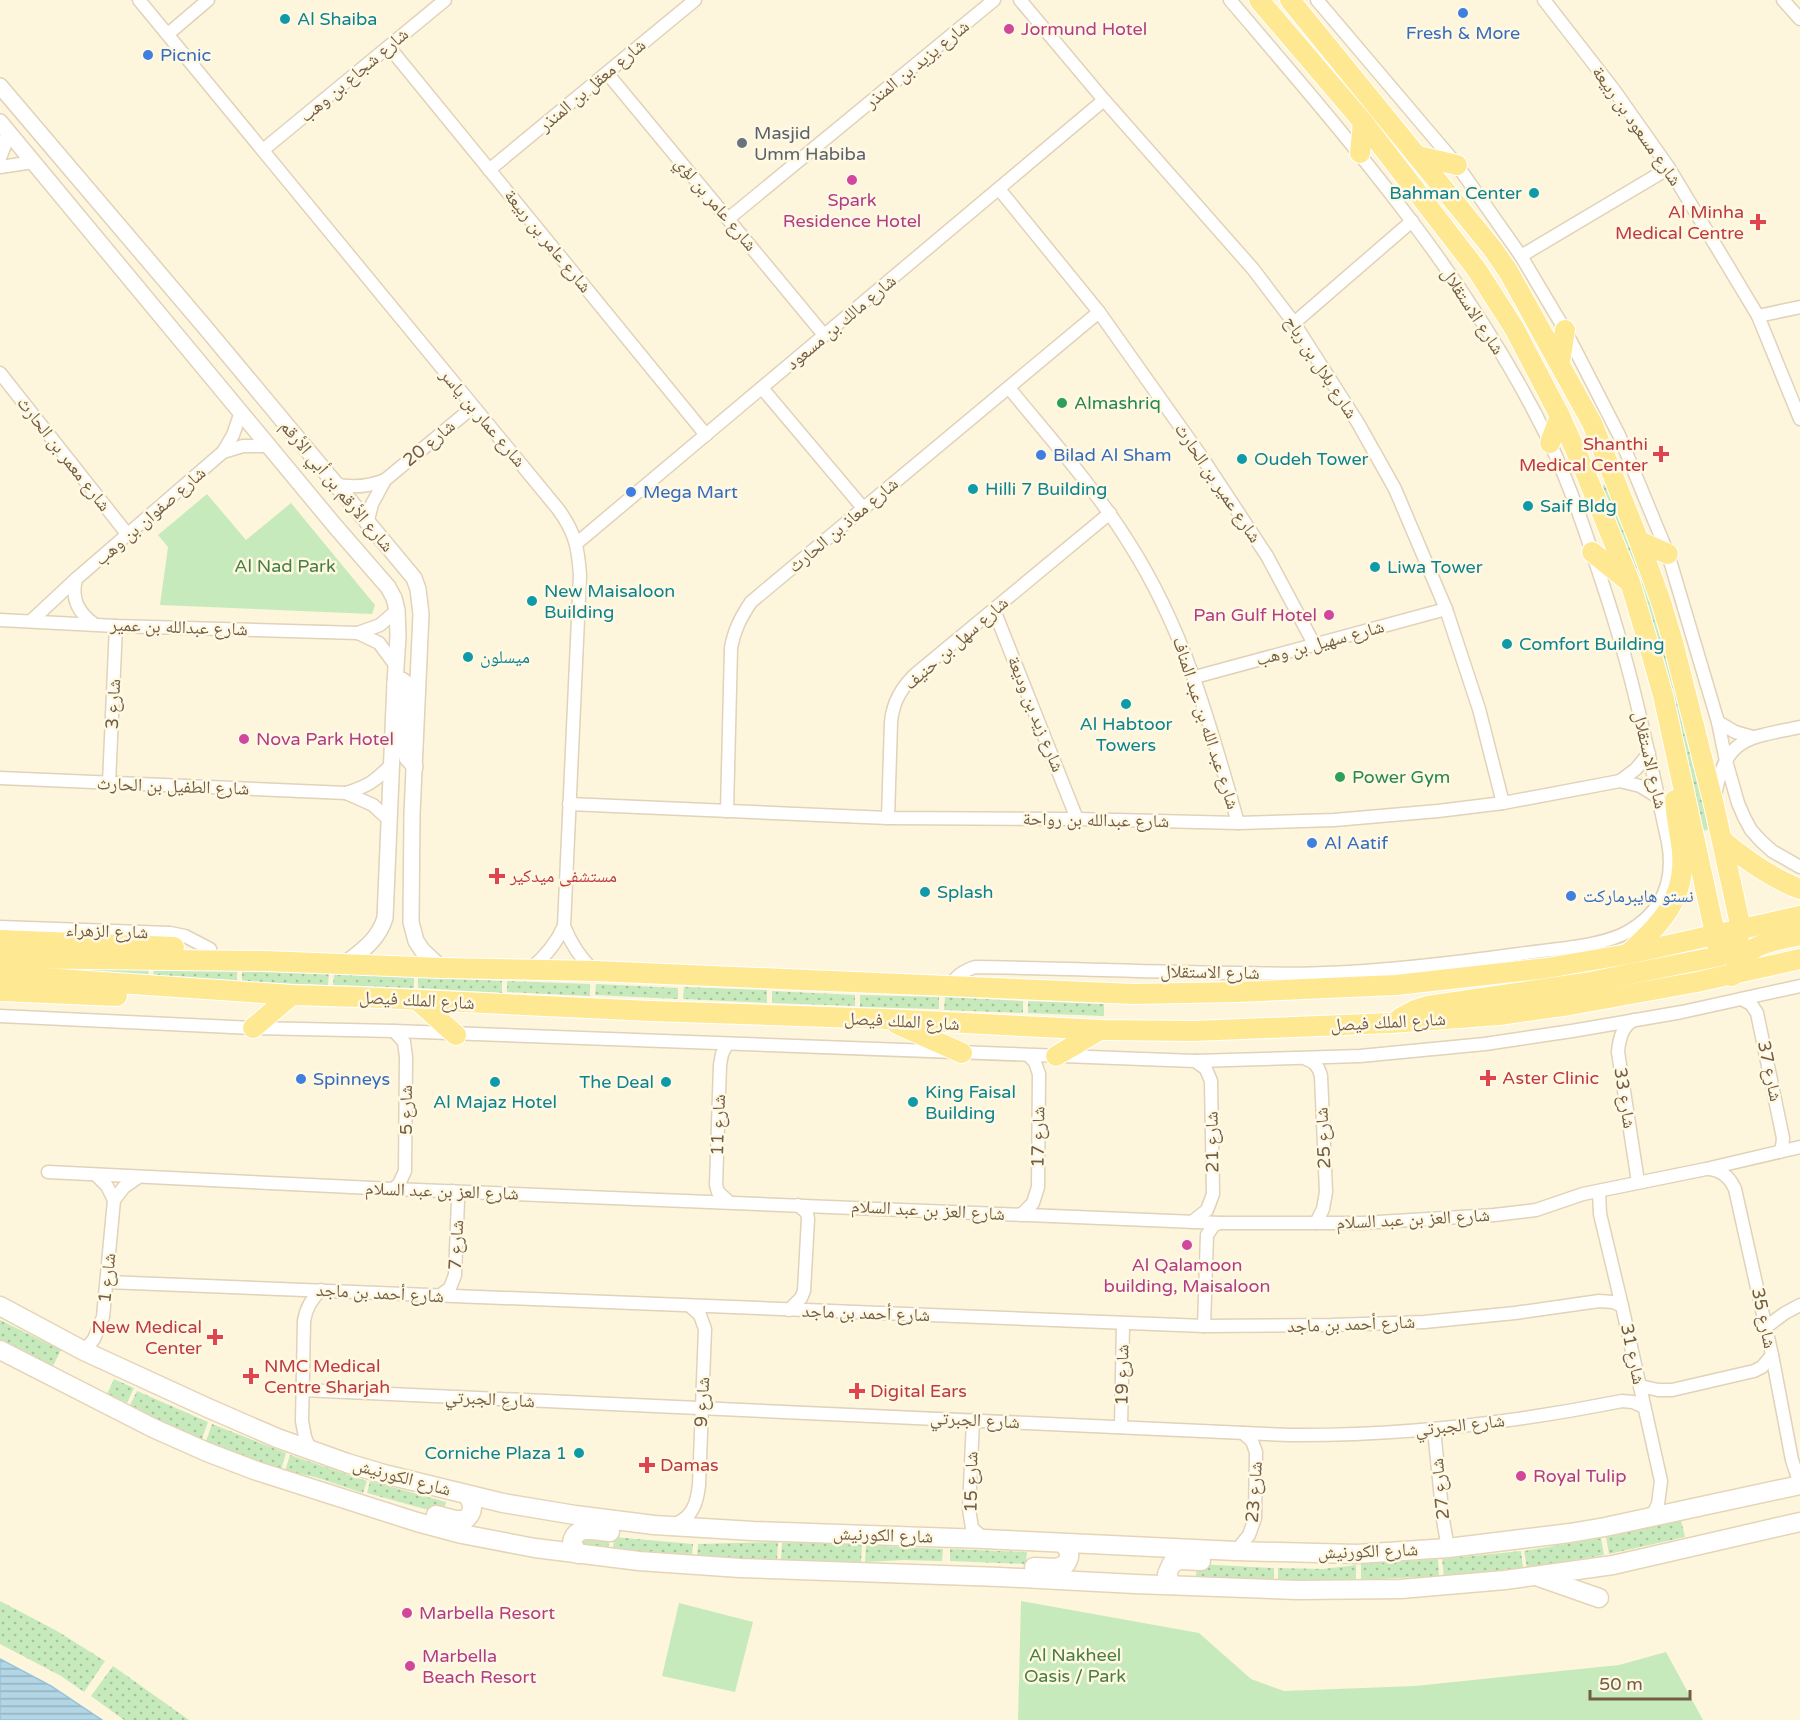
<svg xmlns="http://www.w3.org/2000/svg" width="1800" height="1720" font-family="'Varela Round','Noto Naskh Arabic',sans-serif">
<defs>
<pattern id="grass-dots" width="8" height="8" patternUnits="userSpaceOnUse" patternTransform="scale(1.5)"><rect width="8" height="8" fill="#c7eabc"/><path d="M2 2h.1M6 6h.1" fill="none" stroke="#a6c19b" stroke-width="1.8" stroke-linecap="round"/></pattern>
<pattern id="water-rules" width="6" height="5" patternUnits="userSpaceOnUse" patternTransform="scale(1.5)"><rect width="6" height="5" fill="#b2d6e6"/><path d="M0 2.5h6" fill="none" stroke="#95b1bc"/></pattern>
</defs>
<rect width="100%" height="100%" fill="#fdf6dd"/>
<g fill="url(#grass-dots)">
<path d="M1606 484C1629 539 1649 595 1666 652 1683 711 1695 770 1709 829L1703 831 1600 487Z"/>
<path d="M67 967 149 968 148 978 67 971Z"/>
<path d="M153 969 237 970V982L154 978Z"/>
<path d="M242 970 329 974 328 985 242 982Z"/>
<path d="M334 974 414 977V988L333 985Z"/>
<path d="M418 977 502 981V993L418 988Z"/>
<path d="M507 981 590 984V996L507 992Z"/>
<path d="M596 984 678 988V999L595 995Z"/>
<path d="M684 987 767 990V1003L683 999Z"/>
<path d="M772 991 855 995V1006L772 1003Z"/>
<path d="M860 995 939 997V1009L860 1007Z"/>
<path d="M945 997 1023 1001V1013L944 1010Z"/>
<path d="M1028 1001 1104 1004V1016L1028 1013Z"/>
<path d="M0 1320 61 1350 53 1366 0 1340Z"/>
<path d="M114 1379 134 1388 127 1403 107 1394Z"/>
<path d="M137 1391 208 1422 202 1439 173 1427 130 1405Z"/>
<path d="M212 1424 286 1453 281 1470 206 1441Z"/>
<path d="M290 1455 367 1481 363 1493 315 1477 285 1471Z"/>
<path d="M370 1481 446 1502 443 1514 367 1493Z"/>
<path d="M1681 1520 1685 1537 1609 1554 1606 1537Z"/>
<path d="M582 1537H610L608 1548 585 1545 582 1542Z"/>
<path d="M614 1537 693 1544 692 1556 613 1549Z"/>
<path d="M1601 1538 1604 1555 1527 1568 1524 1551Z"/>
<path d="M778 1542 777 1560 697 1556 698 1544Z"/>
<path d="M814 1542 862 1545 861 1563 781 1560 782 1543Z"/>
<path d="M866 1545 943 1549 942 1561 904 1560 865 1562Z"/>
<path d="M950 1549 1027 1552 1026 1564 950 1561Z"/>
<path d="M1521 1551 1523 1568 1444 1576 1442 1559Z"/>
<path d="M1438 1559 1439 1576 1361 1580V1564Z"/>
<path d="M1197 1564 1274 1568V1580L1196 1576Z"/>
<path d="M1356 1565V1580H1278V1568L1323 1569Z"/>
<path d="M0 1601 57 1631 105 1661 84 1692 61 1676 0 1644Z"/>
<path d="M113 1666 189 1720H124L91 1696Z"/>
</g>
<g fill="#c7eabc">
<path d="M207 494 246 540 291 503 375 605 372 614 160 605 168 547 158 535Z"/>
<path d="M1021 1601 1199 1633 1251 1679 1284 1691 1415 1686 1619 1665 1666 1652 1703 1720H1018Z"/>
<path d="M679 1603 753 1622 735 1692 662 1676Z"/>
</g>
<path fill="url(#water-rules)" stroke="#97c4d9" stroke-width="1.5" d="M0 1659 51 1686 102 1720H0Z"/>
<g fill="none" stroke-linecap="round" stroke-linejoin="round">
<defs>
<g id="minor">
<path d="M139 0 558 509C575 532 578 547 580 575L564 926C571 944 580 958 594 971"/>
<path d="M1020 0 1104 100 1253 269 1294 323 1358 423 1395 489 1446 609 1479 709 1503 803"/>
<path d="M1317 0 1457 165 1521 256 1565 330 1619 435 1668 554 1718 722 1726 761 1738 803 1744 817 1751 830 1761 841 1772 851 1800 867"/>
<path d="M1544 0 1614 90 1669 168 1758 316 1800 419"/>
<path d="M1783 0 1800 19"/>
<path d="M168 34 208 0"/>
<path d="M389 47 706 435"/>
<path d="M607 73 824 335"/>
<path d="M263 150 445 0"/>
<path d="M0 158 5 145 7 131"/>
<path d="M0 167 33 162"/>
<path d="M489 170 695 0"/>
<path d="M999 189 1099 312 1201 456 1267 556 1314 644"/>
<path d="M728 219 994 0"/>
<path d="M1521 256 1669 168"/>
<path d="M1758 316 1800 307"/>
<path d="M1294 323 1412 221"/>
<path d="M0 373 128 535"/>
<path d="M762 388 864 509"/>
<path d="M1009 388C1050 438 1095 488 1129 543 1185 631 1210 724 1238 823"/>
<path d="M223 452 243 446H269"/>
<path d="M334 484C352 488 368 487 385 480"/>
<path d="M367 524 372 504 385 480 473 407"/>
<path d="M577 543 1104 100"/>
<path d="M76 579C71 599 78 612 94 624"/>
<path d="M994 610 1077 819"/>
<path d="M0 620 116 626 358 633 380 625 397 610"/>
<path d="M31 621 76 579 223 452 233 435 241 412"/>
<path d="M358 633 379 643 396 666"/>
<path d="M1195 677 1446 609"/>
<path d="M1718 722 1735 732 1753 737"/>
<path d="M0 778 346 793 373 805 389 820"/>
<path d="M1620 781 1636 769 1649 753"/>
<path d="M109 783 116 626"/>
<path d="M346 793C368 786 374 782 391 765"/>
<path d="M1715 796C1725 736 1749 738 1800 727"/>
<path d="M569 804 888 818 1077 819 1238 823 1334 820 1438 811 1503 803 1620 781 1640 786 1658 797"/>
<path d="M727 811 731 648C734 630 741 617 751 602L1099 312"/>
<path d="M888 818 891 722C893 701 902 686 918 672L1110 513"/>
<path d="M0 927 170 933 185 936 210 949"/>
<path d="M530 969C545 957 556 944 564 926"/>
<path d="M949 987C956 976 963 971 975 967 1061 968 1147 972 1234 973 1264 973 1294 975 1325 973 1389 971 1454 963 1519 954 1550 949 1603 947 1629 931 1663 911 1675 880 1668 842 1657 793 1647 744 1635 696 1624 650 1610 605 1595 561 1582 521 1568 481 1550 443 1470 277 1348 139 1230 0"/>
<path d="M1741 999 1751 1004 1757 1013 1783 1138 1782 1147 1779 1152"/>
<path d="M0 1016 253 1028 394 1031 1195 1061 1360 1056 1485 1044 1572 1031 1682 1012 1800 986"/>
<path d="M1634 1020C1622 1026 1619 1039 1618 1052L1638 1182"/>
<path d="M727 1044 722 1054 720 1065 716 1185 718 1192 729 1202"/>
<path d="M1306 1059C1315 1062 1319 1067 1321 1076L1326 1192 1323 1209 1316 1223"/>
<path d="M1709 1169C1722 1170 1730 1178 1735 1189L1772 1355 1792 1460 1800 1484"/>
<path d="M48 1172 393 1189 1220 1223H1362L1494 1215 1536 1210 1583 1194 1706 1169 1800 1147"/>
<path d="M96 1175 107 1186 114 1200"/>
<path d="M393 1189 399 1184 405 1171 406 1057 404 1042 394 1031"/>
<path d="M1599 1191 1600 1214 1622 1306 1661 1481 1658 1504 1652 1516"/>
<path d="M1021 1215 1033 1203 1038 1187 1039 1074 1035 1062 1029 1056"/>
<path d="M1192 1222 1207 1210 1213 1194 1211 1081 1206 1069 1195 1061"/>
<path d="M107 1282 1204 1326 1332 1325 1424 1322 1515 1313 1599 1301 1613 1302 1622 1306"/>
<path d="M439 1296 450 1288 455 1275 458 1200 457 1194 452 1191"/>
<path d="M789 1310 801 1298 804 1291 808 1219 807 1213 798 1205"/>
<path d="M1204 1326 1207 1235 1214 1225 1220 1223"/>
<path d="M1766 1327 1785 1313 1800 1305"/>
<path d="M84 1351 94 1339 103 1317 114 1200 124 1187 137 1178"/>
<path d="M1640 1386 1658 1390H1672L1754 1371 1762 1367 1772 1355"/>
<path d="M303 1390 1289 1435C1401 1436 1512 1423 1622 1401L1633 1402 1644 1407"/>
<path d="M973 1420 969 1509 972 1528 984 1539"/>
<path d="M1121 1427 1123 1324"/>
<path d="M1434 1429 1443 1520 1448 1548"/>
<path d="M311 1451 305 1437 302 1421 304 1321C306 1308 311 1299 321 1290"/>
<path d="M673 1525C692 1518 697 1504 699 1485L705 1329 700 1315 690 1306"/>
<path d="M1236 1551 1249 1535 1255 1518 1256 1452 1252 1441 1243 1433"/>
</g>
<g id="tertiary">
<path d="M0 86 204 326 414 578 418 589 421 614 412 814 411 922 416 941 422 950 441 968"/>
<path d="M0 122 335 526 388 587 394 598 397 610 398 636 395 683 385 918C378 940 363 950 345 964"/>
<path d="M395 683 396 681 402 680 407 684 405 750 407 758 415 767"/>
</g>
<g id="secondary">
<path d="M0 1306 84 1351 208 1408 277 1438 347 1463 384 1474 503 1503 575 1515 654 1525 753 1531 984 1539 1236 1551 1357 1554 1448 1548 1570 1533 1605 1527 1800 1485"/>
<path d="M0 1350 153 1428 207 1452 257 1471 417 1522 462 1534 535 1548 639 1561 740 1568 1000 1577 1135 1584 1297 1590 1401 1589 1505 1580 1613 1565 1800 1522"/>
<path d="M436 1515 455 1520H465C474 1512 474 1504 467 1495"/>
<path d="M578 1554 572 1543C575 1524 595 1531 610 1532"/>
<path d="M1034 1567 1057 1568 1066 1564C1071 1556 1070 1550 1063 1544"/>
<path d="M1539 1577 1599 1598"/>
<path d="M1173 1585 1170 1582 1167 1574 1172 1563 1180 1560 1201 1561"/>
</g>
<g id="primary">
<path d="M1259 0 1363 122 1477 270 1514 328 1560 416 1583 467 1630 582 1649 646 1663 695 1718 947"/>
<path d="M1290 0 1492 248 1508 271 1592 423 1639 541 1661 602 1673 642 1714 805 1740 924C1741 940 1734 949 1720 956L1585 983 1428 1006 1415 1010 1400 1018"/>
<path d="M1360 153 1363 122"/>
<path d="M1418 156 1457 165"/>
<path d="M1560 362 1565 330"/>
<path d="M1550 443 1560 416"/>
<path d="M1639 541 1668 554"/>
<path d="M1592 552 1629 582"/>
<path d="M1722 840C1746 860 1771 878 1800 889"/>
<path d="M0 940 174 947"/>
<path d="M1628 954C1661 923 1686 900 1682 851 1680 834 1676 817 1675 800"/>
<path d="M0 958 265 961 441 968 595 971 1134 994 1238 992 1396 985 1547 968 1628 954 1800 916"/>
<path d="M0 975 292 995 359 997 650 1011 886 1019 1101 1030 1194 1031 1391 1023 1499 1015 1570 1005 1697 982 1800 959"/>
<path d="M1732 976C1744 943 1770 942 1800 935"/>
<path d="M0 991 117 996"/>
<path d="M417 1000 456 1035"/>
<path d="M897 1024 962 1053"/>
<path d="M253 1028 292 995"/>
<path d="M1056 1056 1100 1030"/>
</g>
</defs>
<use href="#minor" stroke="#e1d2b9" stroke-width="15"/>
<use href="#tertiary" stroke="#e1d2b9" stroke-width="18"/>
<use href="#secondary" stroke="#e6d4b7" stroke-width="21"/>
<use href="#primary" stroke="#fff" stroke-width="22"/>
<use href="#minor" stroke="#fff" stroke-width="12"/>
<use href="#tertiary" stroke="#fff" stroke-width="15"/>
<use href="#secondary" stroke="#fff" stroke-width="18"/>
<use href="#primary" stroke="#ffe892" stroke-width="20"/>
</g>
<g fill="#3f7fe0" stroke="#fff9e4" stroke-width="2">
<circle cx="1463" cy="13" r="6"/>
<circle cx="148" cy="55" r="6"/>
<circle cx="1041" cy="455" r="6"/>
<circle cx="631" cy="492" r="6"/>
<circle cx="1312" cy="843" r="6"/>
<circle cx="1571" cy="896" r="6"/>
<circle cx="301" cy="1079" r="6"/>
</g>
<g fill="#0f9aa8" stroke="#fff9e4" stroke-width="2">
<circle cx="285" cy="19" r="6"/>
<circle cx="1534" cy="193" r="6"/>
<circle cx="1242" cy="459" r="6"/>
<circle cx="973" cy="489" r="6"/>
<circle cx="1528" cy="506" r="6"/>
<circle cx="1375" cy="567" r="6"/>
<circle cx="532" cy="601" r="6"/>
<circle cx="1507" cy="644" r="6"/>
<circle cx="468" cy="657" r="6"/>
<circle cx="1126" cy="704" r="6"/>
<circle cx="925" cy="892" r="6"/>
<circle cx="495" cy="1082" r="6"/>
<circle cx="666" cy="1082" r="6"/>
<circle cx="913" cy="1102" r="6"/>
<circle cx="579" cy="1453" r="6"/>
</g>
<g fill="#d1479c" stroke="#fff9e4" stroke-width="2">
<circle cx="1009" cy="29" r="6"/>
<circle cx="852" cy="180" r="6"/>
<circle cx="1329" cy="615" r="6"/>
<circle cx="244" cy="739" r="6"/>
<circle cx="1187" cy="1245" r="6"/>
<circle cx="1521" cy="1476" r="6"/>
<circle cx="407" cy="1613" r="6"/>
<circle cx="410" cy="1666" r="6"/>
</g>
<circle fill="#6b7280" stroke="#fff9e4" stroke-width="2" cx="742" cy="143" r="6"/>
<g fill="#e0444e" stroke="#fff9e4" stroke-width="2">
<path d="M1755 213h6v6h6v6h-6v6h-6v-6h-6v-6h6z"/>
<path d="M1658 445h6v6h6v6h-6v6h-6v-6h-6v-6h6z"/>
<path d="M494 867h6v6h6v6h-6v6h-6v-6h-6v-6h6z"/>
<path d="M1485 1069h6v6h6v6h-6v6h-6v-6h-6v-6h6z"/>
<path d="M212 1328h6v6h6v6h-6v6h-6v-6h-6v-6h6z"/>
<path d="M248 1367h6v6h6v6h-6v6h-6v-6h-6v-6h6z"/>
<path d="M854 1382h6v6h6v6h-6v6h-6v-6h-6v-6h6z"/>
<path d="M644 1456h6v6h6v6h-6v6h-6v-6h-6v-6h6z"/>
</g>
<g fill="#2e9e5b" stroke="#fff9e4" stroke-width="2">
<circle cx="1062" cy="403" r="6"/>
<circle cx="1340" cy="777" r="6"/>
</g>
<g text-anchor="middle" stroke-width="5" stroke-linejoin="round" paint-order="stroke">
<g font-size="18" fill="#0d838f" stroke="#fff9e4" text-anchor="start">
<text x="297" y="25">Al Shaiba</text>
<text x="1522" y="199" text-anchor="end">Bahman Center</text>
<text x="1254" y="465">Oudeh Tower</text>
<text x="985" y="495">Hilli 7 Building</text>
<text x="1540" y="512">Saif Bldg</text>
<text x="1387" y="573">Liwa Tower</text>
<text x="544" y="597">New Maisaloon<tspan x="544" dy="21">Building</tspan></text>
<text x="1519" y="650">Comfort Building</text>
<text x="480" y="663">ميسلون</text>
<text x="1126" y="730" text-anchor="middle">Al Habtoor<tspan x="1126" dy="21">Towers</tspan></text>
<text x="937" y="898">Splash</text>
<text x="654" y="1088" text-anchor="end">The Deal</text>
<text x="925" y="1098">King Faisal<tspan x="925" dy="21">Building</tspan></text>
<text x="495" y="1108" text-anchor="middle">Al Majaz Hotel</text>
<text x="567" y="1459" text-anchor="end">Corniche Plaza 1</text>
</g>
<g font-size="18" fill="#b23c85" stroke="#fff9e4" text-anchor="start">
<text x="1021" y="35">Jormund Hotel</text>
<text x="852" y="206" text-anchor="middle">Spark<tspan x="852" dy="21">Residence Hotel</tspan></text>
<text x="1317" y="621" text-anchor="end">Pan Gulf Hotel</text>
<text x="256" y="745">Nova Park Hotel</text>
<text x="1187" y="1271" text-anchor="middle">Al Qalamoon<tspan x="1187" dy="21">building, Maisaloon</tspan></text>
<text x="1533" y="1482">Royal Tulip</text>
<text x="419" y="1619">Marbella Resort</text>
<text x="422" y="1662">Marbella<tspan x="422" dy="21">Beach Resort</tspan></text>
</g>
<g font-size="18" fill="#366cbe" stroke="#fff9e4" text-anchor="start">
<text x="1463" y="39" text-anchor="middle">Fresh &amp; More</text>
<text x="160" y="61">Picnic</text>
<text x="1053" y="461">Bilad Al Sham</text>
<text x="643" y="498">Mega Mart</text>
<text x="1324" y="849">Al Aatif</text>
<text x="1583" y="902">نستو هايبرماركت</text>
<text x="313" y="1085">Spinneys</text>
</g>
<g font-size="18" fill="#735d45" stroke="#fff9e4">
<text transform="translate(917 64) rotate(-39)" y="6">شارع يزيد بن المنذر</text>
<text transform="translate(354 75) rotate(-40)" y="6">شارع شجاع بن وهب</text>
<text transform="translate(592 85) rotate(-40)" y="6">شارع معقل بن المنذر</text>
<text transform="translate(1637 126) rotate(55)" y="6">شارع مسعود بن ربيعة</text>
<text transform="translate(716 204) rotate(50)" y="6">شارع عامر بن لؤي</text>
<text transform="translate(548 241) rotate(51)" y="6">شارع عامر بن ربيعة</text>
<text transform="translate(1473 311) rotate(57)" y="6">شارع الاستقلال</text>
<text transform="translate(841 322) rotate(-40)" y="6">شارع مالك بن مسعود</text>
<text transform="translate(1321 367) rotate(57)" y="6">شارع بلال بن رباح</text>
<text transform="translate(483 418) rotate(50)" y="6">شارع عمار بن ياسر</text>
<text transform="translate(429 443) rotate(-40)" y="6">شارع 20</text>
<text transform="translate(64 454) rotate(52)" y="6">شارع معمر بن الحارث</text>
<text transform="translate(1218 483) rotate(56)" y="6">شارع عمير بن الحارث</text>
<text transform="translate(337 486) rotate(50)" y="6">شارع الأرقم بن أبي الأرقم</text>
<text transform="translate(150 516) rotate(-41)" y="6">شارع صفوان بن وهب</text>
<text transform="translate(843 525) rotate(-40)" y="6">شارع معاذ بن الحارث</text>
<text transform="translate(179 627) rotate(2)" y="6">شارع عبدالله بن عمير</text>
<text transform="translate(956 643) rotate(-41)" y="6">شارع سهل بن حنيف</text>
<text transform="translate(1320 643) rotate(-15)" y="6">شارع سهيل بن وهب</text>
<text transform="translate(113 704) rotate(-87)" y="6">شارع 3</text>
<text transform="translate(1036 714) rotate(68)" y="6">شارع زيد بن وديعة</text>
<text transform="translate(1206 723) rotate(72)" y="6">شارع عبد الله بن عبد المناف</text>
<text transform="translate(1650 760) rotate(77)" y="6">شارع الاستقلال</text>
<text transform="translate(173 786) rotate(2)" y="6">شارع الطفيل بن الحارث</text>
<text transform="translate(1096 820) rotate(1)" y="6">شارع عبدالله بن رواحة</text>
<text transform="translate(107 931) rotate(2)" y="6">شارع الزهراء</text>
<text transform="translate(1210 972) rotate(1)" y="6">شارع الاستقلال</text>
<text transform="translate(417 1000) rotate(3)" y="6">شارع الملك فيصل</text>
<text transform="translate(902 1021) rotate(3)" y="6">شارع الملك فيصل</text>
<text transform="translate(1388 1022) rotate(-3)" y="6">شارع الملك فيصل</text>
<text transform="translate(1770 1071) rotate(78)" y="6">شارع 37</text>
<text transform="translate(1625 1098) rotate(81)" y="6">شارع 33</text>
<text transform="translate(406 1110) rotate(-90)" y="6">شارع 5</text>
<text transform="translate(718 1125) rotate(-88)" y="6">شارع 11</text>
<text transform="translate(1038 1137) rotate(-89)" y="6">شارع 17</text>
<text transform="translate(1323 1138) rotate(-93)" y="6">شارع 25</text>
<text transform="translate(1212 1142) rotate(-91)" y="6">شارع 21</text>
<text transform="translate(442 1191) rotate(2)" y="6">شارع العز بن عبد السلام</text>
<text transform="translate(928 1210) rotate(3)" y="6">شارع العز بن عبد السلام</text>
<text transform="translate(1413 1219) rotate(-3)" y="6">شارع العز بن عبد السلام</text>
<text transform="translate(456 1245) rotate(-87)" y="6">شارع 7</text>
<text transform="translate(107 1278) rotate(-84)" y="6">شارع 1</text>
<text transform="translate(380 1293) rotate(3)" y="6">شارع أحمد بن ماجد</text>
<text transform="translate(866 1313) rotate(2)" y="6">شارع أحمد بن ماجد</text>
<text transform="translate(1764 1318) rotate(78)" y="6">شارع 35</text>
<text transform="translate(1351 1324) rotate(-2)" y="6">شارع أحمد بن ماجد</text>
<text transform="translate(1633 1354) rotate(78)" y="6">شارع 31</text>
<text transform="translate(1122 1375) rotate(-89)" y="6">شارع 19</text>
<text transform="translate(490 1399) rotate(3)" y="6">شارع الجبرتي</text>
<text transform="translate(702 1402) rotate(-87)" y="6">شارع 9</text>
<text transform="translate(975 1420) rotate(3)" y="6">شارع الجبرتي</text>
<text transform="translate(1460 1425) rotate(-6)" y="6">شارع الجبرتي</text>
<text transform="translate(402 1477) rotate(15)" y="6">شارع الكورنيش</text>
<text transform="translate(971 1482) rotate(-89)" y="6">شارع 15</text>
<text transform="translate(1440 1489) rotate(-96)" y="6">شارع 27</text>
<text transform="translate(1254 1492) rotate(-86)" y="6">شارع 23</text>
<text transform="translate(883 1535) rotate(2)" y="6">شارع الكورنيش</text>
<text transform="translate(1368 1551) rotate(-2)" y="6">شارع الكورنيش</text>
</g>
<g font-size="18" fill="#5b616d" stroke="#fff9e4" text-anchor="start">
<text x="754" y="139">Masjid<tspan x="754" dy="21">Umm Habiba</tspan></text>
</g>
<g font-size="18" fill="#be3a42" stroke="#fff9e4" text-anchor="start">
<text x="1744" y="218" text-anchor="end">Al Minha<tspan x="1744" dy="21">Medical Centre</tspan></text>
<text x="1648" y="450" text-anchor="end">Shanthi<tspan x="1648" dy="21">Medical Center</tspan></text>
<text x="510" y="882">مستشفى ميدكير</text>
<text x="1502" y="1084">Aster Clinic</text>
<text x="202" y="1333" text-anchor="end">New Medical<tspan x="202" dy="21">Center</tspan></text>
<text x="264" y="1372">NMC Medical<tspan x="264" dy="21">Centre Sharjah</tspan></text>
<text x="870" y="1397">Digital Ears</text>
<text x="660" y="1471">Damas</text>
</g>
<g font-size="18" fill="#27864d" stroke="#fff9e4" text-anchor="start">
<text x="1074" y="409">Almashriq</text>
<text x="1352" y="783">Power Gym</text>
</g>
<g font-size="18" fill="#487f40" stroke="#fff9e4">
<text x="285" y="572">Al Nad Park</text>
<text x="1075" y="1661">Al Nakheel<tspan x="1075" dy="21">Oasis / Park</tspan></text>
</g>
</g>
<path d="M1590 1690v9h100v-9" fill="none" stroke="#735d45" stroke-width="3"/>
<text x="1599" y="1690" font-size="18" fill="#735d45" stroke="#fff9e4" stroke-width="4.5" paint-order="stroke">50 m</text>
</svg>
